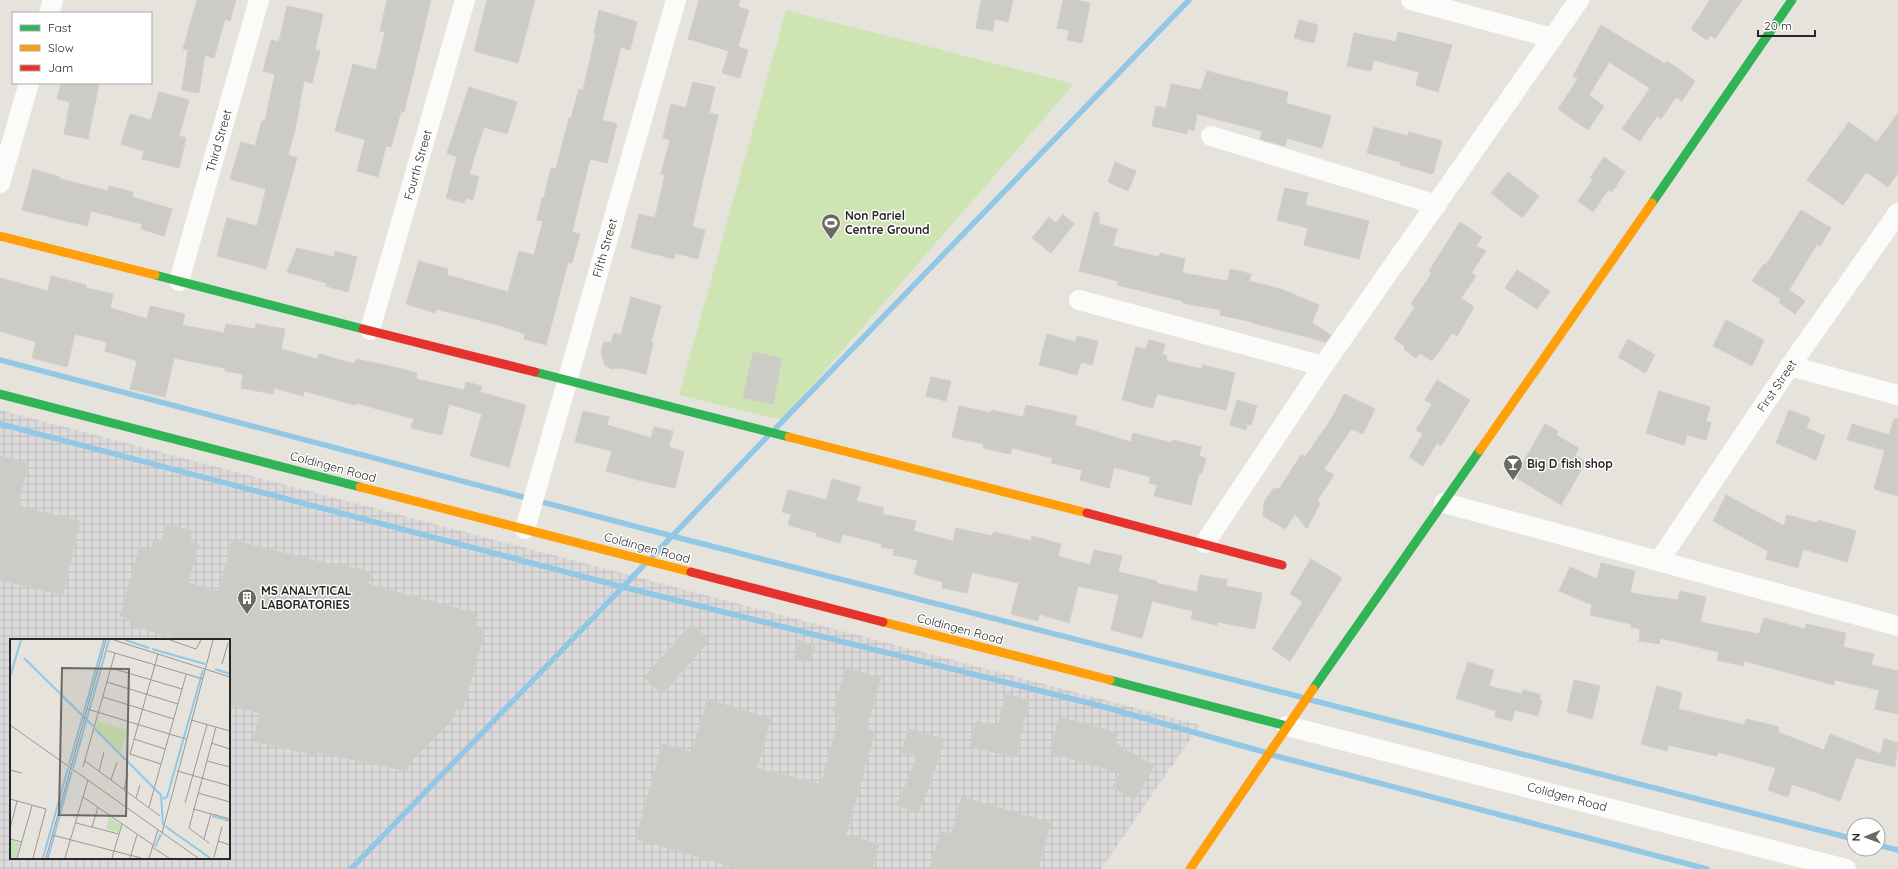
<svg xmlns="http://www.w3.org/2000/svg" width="1898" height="869" font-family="Quicksand,sans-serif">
<defs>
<pattern id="industrial-grid" width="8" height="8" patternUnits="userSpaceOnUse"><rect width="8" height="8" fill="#dddadb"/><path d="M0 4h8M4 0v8" fill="none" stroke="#bebbbc"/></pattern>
</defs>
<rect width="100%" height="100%" fill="#e6e3dc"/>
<path fill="url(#industrial-grid)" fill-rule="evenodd" d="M0 410 1200 725 1101 869H0ZM11 640H229V858H11Z"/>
<path fill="#cee5b3" d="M786 10 1074 84 782 420 679 395Z"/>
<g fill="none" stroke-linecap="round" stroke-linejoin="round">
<g stroke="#92c7e5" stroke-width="5.5">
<path d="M0 360 672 536 1301 697"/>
<path d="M0 424 623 587 1097 705 1264 752"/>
<path d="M776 428 1189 0"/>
<path d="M653 556 767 437"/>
<path d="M1311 700 1854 839"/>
<path d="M1272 755 1707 869"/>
<path d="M1878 845 1898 850"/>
<path d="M351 869 644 565"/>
</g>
</g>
<g fill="#cdcbc6" stroke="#d0cec9">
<path d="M197 0H236L230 21 225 19 214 58 205 55 199 93 182 90 188 50 183 49Z"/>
<path d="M387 0H431L404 112 401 111 391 147 386 146 378 177 357 171 365 140 335 131 353 64 376 70 385 32 380 31Z"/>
<path d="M487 0H535L518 63 474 51Z"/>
<path d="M699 0H740L738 7 749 10 738 47 748 50 740 78 722 73 729 51 688 39Z"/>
<path d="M981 0H1013L1008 22 994 19 993 31 976 28Z"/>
<path d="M1063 0H1075L1090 3 1082 43 1067 40 1069 30 1057 28Z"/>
<path d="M1710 0H1742L1715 39 1711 35 1707 40 1691 29Z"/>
<path d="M287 6 323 14 315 50 320 51 312 83 304 81 295 130 288 155 297 158 266 269 217 256 227 218 257 226 266 189 230 179 241 142 255 146 262 121H265L275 74 263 71 271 40 279 42Z"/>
<path d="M599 10 637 22 630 50 621 47 602 120 617 124 607 163 590 159 572 232 580 234 572 263 568 262 546 345 524 339 525 334 498 325 436 309 435 313 406 304 419 261 448 269 447 275 508 292 519 251 534 255 543 221 537 220 542 198H544L551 168 556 169 569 118H571L579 89 583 90 596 33H594Z"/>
<path d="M1299 20 1318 25 1314 43 1294 38Z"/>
<path d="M1601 25 1665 64 1667 61 1695 81 1682 101 1676 97 1661 119 1657 116 1640 141 1622 129 1650 88 1609 62 1589 95 1604 106 1588 130 1558 109 1578 79 1573 76Z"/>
<path d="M1398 32 1452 45 1438 92 1416 85 1419 72 1374 60 1371 71 1347 66 1354 33 1396 42Z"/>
<path d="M1207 71 1288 92 1286 103 1331 116 1322 148 1287 138 1285 146 1270 142 1260 139 1262 131 1197 114 1194 131 1188 129 1187 134 1152 126 1156 106 1166 108 1171 84 1201 90Z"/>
<path d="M693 82 715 87 709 113 718 115 692 227 705 230 698 259 675 253 674 259 631 248 639 214 655 218 665 175 661 174 670 140 663 138 671 104 686 108Z"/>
<path d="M61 83H99L88 139 64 134 70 102 57 99Z"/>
<path d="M469 87 517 102 507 134 484 127 469 174 479 177 473 200 466 198 464 203 446 198 457 157 447 153Z"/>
<path d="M159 92 189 100 179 136 186 138 179 168 142 159 144 151 121 144 130 114 151 120Z"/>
<path d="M1898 113V173L1888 187 1866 172 1843 205 1807 180 1849 122 1877 142Z"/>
<path d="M1374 127 1408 136 1409 132 1442 141 1433 174 1400 165V162L1367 153Z"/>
<path d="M1604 157 1625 172 1612 192 1608 190 1593 212 1578 201 1593 180 1590 178Z"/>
<path d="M1115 162 1136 171 1128 191 1108 182Z"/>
<path d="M33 169 60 177V179L108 191 109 186 133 192 132 197 172 209 164 236 141 229 142 224 91 211 87 226 22 210Z"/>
<path d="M1508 172 1539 196 1522 218 1491 193Z"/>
<path d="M1285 188 1308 193 1305 205 1369 221 1359 259 1304 245 1308 228 1277 220Z"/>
<path d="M1801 210 1831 228 1820 246 1817 244 1789 290 1805 301 1795 314 1779 302 1781 299 1752 281 1764 264 1766 265Z"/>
<path d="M1094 212 1099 213V224L1117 229 1113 246 1159 257 1160 253 1185 259 1182 273 1228 281 1230 269 1251 274 1249 281 1281 289 1319 305 1312 323 1331 335 1326 342 1253 323V322L1220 315 1221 310 1183 303V301L1117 285 1118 281 1079 271Z"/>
<path d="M1063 214 1074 224 1051 253 1032 238 1049 217 1056 223Z"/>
<path d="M1460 222 1482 237 1476 246 1486 251 1471 273 1476 276 1461 298 1474 307 1457 336 1452 333 1432 361 1420 353 1416 358 1404 349 1405 346 1394 339 1415 307 1411 304 1432 273 1429 271Z"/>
<path d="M297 248 334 257 335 251 357 257 348 292 326 286 327 283 287 272Z"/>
<path d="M1517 270 1550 291 1537 309 1505 288Z"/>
<path d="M51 276 86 285V288L113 294 110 308 147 319 150 306 185 314 182 325 224 333 226 324 255 329 256 324 285 329 281 349 317 359 319 354 355 364 356 359 394 367 417 373 416 379 464 390 466 382 482 386 480 392 526 405 509 467 470 456 482 414 449 404 442 435 411 428 414 419 356 403 355 405 304 391 303 396 274 388 273 394 241 388 243 374 225 371V368L174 358 165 397 130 389 137 361 105 351 107 342 75 334 67 367 32 358 36 342 0 331V278L48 291Z"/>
<path d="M631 297 661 306 651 342 653 343 646 374 621 368 611 369 605 365 601 353 604 342 611 343 614 333 621 335Z"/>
<path d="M1726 320 1764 340 1752 366 1713 346Z"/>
<path d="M1047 334 1075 342 1077 336 1098 341 1092 365 1081 362 1077 375 1039 365Z"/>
<path d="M1628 339 1655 355 1645 373 1618 357Z"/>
<path d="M1149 340 1165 344 1162 354 1167 356 1166 361 1202 369 1203 365 1235 373 1226 410 1157 394 1153 408 1122 400 1136 347 1146 349Z"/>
<path d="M753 352 782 358 773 404 743 398Z"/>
<path d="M931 377 951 381 946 401 926 396Z"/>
<path d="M1437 380 1470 400 1441 446 1437 443 1423 466 1409 457 1423 434 1416 430 1432 404 1425 400Z"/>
<path d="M1659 391 1710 407 1706 421 1711 423 1706 440 1687 435 1684 445 1646 433Z"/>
<path d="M1344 394 1375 409 1363 434 1351 429 1324 469 1334 475 1317 501 1320 503 1307 529 1295 514 1285 529 1263 516 1264 502 1273 489 1280 488 1301 455 1305 457 1332 418Z"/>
<path d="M1237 400 1257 406 1251 425 1247 423 1246 430 1230 425Z"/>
<path d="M1026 405 1077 416 1075 425 1131 442 1133 433 1172 443 1173 440 1201 447 1199 456 1206 458 1202 473H1199L1191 505 1154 496 1157 485 1149 483 1151 477 1114 467 1109 488 1080 480 1082 470 1051 463 1053 458 1012 448 1010 454 983 448 984 444 952 437 959 406 991 413 992 410 1023 417Z"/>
<path d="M1789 410 1810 418 1806 428 1825 436 1816 460 1776 443Z"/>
<path d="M583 411 609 417 607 425 651 438 654 427 673 431 669 447 684 452 675 488 638 480 606 471 612 451 575 442Z"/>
<path d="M1894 419H1898V496L1874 489 1885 450 1847 440 1852 424 1889 435Z"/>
<path d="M1545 424 1558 431 1556 435 1579 448 1575 455 1586 462 1561 505 1515 477Z"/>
<path d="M0 456 28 463 18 506 80 521 63 595 0 580Z"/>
<path d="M832 479 861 487 856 501 884 508 882 514 916 521 914 531 953 541 956 528 992 536 994 532 1031 541 1032 536 1061 544 1058 556 1090 565 1094 550 1122 556 1118 572 1157 581 1156 583 1197 592 1200 575 1227 580 1226 586 1262 593 1255 629 1218 622 1217 625 1191 619 1193 611 1152 601 1142 638 1111 630 1119 595 1078 586 1069 623 1039 614 1038 621 1011 614 1019 583 972 572 967 593 942 588 943 582 914 574 918 560 893 555 894 549 881 547 882 544 843 534 840 543 816 536 817 533 788 525 791 514 782 512 788 490 826 500Z"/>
<path d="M1726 495 1784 526 1787 515 1817 523 1818 520 1856 531 1847 562 1803 549 1798 568 1766 559 1768 551 1713 521Z"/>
<path d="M167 524 192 531 189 542 199 544 188 583 219 591 232 540 338 566 339 564 371 572 368 584 478 614 475 626 485 629 463 710 456 708 452 720 409 763 407 771 315 752 314 755 253 741 260 713 229 705V640H174L175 638 130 625 131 619 120 616 140 547 151 550 154 539 162 541Z"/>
<path d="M1311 559 1342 578 1290 661 1272 649 1303 602 1290 594Z"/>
<path d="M1601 563 1635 571 1630 593 1678 600 1680 591 1706 597 1700 622 1759 634 1764 618 1805 629 1806 624 1846 633 1843 647 1874 654 1871 665 1898 671V714L1875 709 1879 690 1835 680 1834 685 1744 661 1743 666 1717 660 1719 652 1660 638 1659 644 1639 641 1640 629 1631 627V624L1590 615 1592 605 1559 591 1570 567 1597 579Z"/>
<path d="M692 624 710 640 662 694 644 677Z"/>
<path d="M799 640 815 646 810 662 794 657Z"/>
<path d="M1468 662 1494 670 1489 686 1522 694 1523 690 1540 694 1539 700H1542L1538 716 1515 710 1512 721 1495 717 1496 711 1456 698Z"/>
<path d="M846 668 881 678 866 729 875 732 846 835 879 844 872 869H740L636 839 662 744 692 752 707 699 771 719 757 768 821 784 840 714 833 712Z"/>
<path d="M1574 680 1600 686 1592 719 1567 712Z"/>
<path d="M1657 686 1682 693 1678 709 1744 725 1746 719 1779 727 1778 732 1824 750 1830 734 1881 754 1884 739 1898 743 1895 767 1856 758 1840 801 1792 784 1788 797 1768 790 1776 768 1718 752 1717 756 1668 745 1667 751 1641 744Z"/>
<path d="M1005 694 1029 700 1016 757 970 747 976 721 998 726Z"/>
<path d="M1059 717 1118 733 1115 743 1154 766 1134 800 1113 787 1120 773 1050 753Z"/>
<path d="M908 729 944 739 934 773 918 813 897 805 917 757 901 753Z"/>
<path d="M962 797 1051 823 1038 869H930L941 831 951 834Z"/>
</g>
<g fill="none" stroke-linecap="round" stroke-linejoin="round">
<g stroke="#fbfbfa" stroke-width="20">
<path d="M1411 0 1553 38"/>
<path d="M49 13 53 0"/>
<path d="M1211 136 1437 205"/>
<path d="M0 183 29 83"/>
<path d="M179 281 259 0"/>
<path d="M1079 300 1323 366"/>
<path d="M370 330 465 0"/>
<path d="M1790 366 1898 395"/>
<path d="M1444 503 1898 626"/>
<path d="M525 529 676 0"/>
<path d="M1205 543 1323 366 1579 0"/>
<path d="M1659 561 1790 366 1898 213"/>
<path d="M1287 726 1846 869"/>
</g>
<g stroke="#30b455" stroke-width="9">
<path d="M1652 203 1792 0"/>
<path d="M155 275 363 329"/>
<path d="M535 372 789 437"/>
<path d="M0 394 360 487"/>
<path d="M1110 680 1287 726"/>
<path d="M1313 689 1480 450"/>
</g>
<g stroke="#ff9f0a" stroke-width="9">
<path d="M0 236 155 275"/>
<path d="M789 437 1087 513"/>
<path d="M1480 450 1652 203"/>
<path d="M360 487 691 572"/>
<path d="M883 622 1110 680"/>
<path d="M1190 869 1313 689"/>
</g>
<g stroke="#e5322d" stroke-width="9">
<path d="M363 329 535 372"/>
<path d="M1087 513 1282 565"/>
<path d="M691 572 883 622"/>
</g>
</g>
<defs>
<symbol id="stadium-pin" viewBox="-11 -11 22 30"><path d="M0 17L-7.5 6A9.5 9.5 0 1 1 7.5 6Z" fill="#6a6966" stroke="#fff"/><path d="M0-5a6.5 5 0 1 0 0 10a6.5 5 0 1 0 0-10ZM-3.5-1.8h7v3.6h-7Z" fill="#fff"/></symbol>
<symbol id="bar-pin" viewBox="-11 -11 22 30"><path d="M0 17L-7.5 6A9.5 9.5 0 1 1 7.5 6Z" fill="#6a6966" stroke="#fff"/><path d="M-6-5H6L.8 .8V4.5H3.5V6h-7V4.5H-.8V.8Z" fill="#fff"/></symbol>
<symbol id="building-pin" viewBox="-11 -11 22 30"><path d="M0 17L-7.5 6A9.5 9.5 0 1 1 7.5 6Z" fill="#6a6966" stroke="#fff"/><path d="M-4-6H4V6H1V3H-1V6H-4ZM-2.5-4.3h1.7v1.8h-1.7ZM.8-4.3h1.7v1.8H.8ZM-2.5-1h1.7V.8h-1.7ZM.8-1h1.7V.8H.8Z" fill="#fff"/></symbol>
</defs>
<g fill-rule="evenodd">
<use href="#stadium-pin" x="820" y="212" width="22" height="30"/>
<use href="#bar-pin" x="1502" y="453" width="22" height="30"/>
<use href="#building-pin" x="236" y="587" width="22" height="30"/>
</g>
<g text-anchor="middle" stroke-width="3" stroke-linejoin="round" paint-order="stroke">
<g font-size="12" fill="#272727" stroke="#fff">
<text transform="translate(219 141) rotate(-74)" y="4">Third Street</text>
<text transform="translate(418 165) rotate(-74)" y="4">Fourth Street</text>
<text transform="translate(605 248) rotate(-74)" y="4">Fifth Street</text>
<text transform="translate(1777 386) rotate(-56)" y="4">First Street</text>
<text transform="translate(333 467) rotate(15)" y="4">Coldingen Road</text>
<text transform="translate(647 548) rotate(15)" y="4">Coldingen Road</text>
<text transform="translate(960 629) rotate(15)" y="4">Coldingen Road</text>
<text transform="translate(1567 797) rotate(15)" y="4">Colidgen Road</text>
</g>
<g font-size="12" font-weight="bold" fill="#272727" stroke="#fff" text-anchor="start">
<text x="845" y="220">Non Pariel<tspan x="845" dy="14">Centre Ground</tspan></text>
<text x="1527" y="468">Big D fish shop</text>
<text x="261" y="595">MS ANALYTICAL<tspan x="261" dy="14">LABORATORIES</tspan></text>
</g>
</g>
<g transform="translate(10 639)">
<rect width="220" height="220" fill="#e6e3dc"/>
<path d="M99 178 111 186 109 193 96 190ZM0 201 10 204 6 219H0Z" fill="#c4e1b6"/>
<path d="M87 82 117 91 111 113 85 90Z" fill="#cee5b3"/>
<path fill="none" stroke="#92c7e5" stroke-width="2" d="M115 1 139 9M142 10 195 25M14 19 83 87M205 30 220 35M0 38 11 1M85 90 151 156 153 186M59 126 94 1M63 129 99 1M153 160 157 158 193 31M202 177 220 182M155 187 200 219M145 208 151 195M33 219 58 129M38 219 62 132"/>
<path fill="none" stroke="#9a9894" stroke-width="1" d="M104 1 220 38M160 1 186 10 191 1M98 12 193 40M148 15 120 115 151 125M212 25 218 4M101 29 172 50M97 43 168 65M93 58 164 80M77 70 176 100M181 81 220 92M0 86 188 219M124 100 155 110M201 104 220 110M75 122 150 177M197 122 220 128M73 128 105 14M0 131 12 134M89 132 94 113M167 132 220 147M101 141 107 123M114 150 118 135M188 154 220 163M73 158 143 206M126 159 130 146M0 160 36 170 23 219M175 164 197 86M139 168 176 36M183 170 220 180M66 184 109 195M82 188 88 168M0 190 7 162M152 194 203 1M42 196 131 219M0 200 12 203M194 200 201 175M208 202 220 206M199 204 179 189 206 88M142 208 159 219M204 218 212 188M7 219 22 167M36 219 96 1M55 219 78 141M102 219 112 185M120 219 127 196M139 219 148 191"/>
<path fill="#6a6966" fill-opacity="0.15" stroke="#6a6966" stroke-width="2" d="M52 29 119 30 116 177 49 176Z"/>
<rect width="220" height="220" fill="none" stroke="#272727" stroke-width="2"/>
</g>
<rect x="12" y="12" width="140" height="72" fill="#ffffff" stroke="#a9a9a9"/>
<rect x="20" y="25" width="20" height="6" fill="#30b455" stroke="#a9a9a9"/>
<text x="48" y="32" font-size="12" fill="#272727">Fast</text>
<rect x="20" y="45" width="20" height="6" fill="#ff9f0a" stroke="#a9a9a9"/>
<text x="48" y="52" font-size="12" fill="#272727">Slow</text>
<rect x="20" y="65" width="20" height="6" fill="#e5322d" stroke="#a9a9a9"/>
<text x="48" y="72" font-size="12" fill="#272727">Jam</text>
<g transform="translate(1866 837) rotate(269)"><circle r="19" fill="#ffffff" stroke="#a9a9a9"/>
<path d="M0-3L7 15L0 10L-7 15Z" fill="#6a6966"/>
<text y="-6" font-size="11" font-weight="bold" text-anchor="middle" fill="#272727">N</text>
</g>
<path d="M1758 30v6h57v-6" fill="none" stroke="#272727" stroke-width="2"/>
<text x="1764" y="30" font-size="12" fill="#272727" stroke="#ffffff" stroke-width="3" paint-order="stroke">20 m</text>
</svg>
